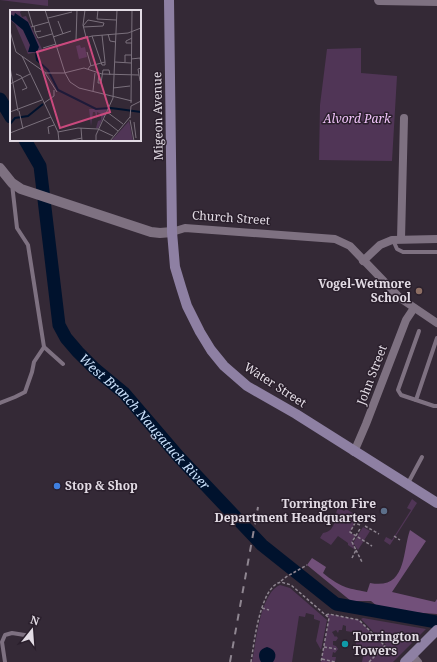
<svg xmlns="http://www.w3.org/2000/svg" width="437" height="662" font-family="'Noto Serif',serif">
<rect width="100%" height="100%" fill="#342936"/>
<g fill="#503556">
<path d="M0 0H48V6Z"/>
<path d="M361 48V73L397 76 392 161 319 160 320 105 327 49Z"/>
<path d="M412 499 417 503 390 545 384 541 386 537 392 540 411 510 407 508Z"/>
<path d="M338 507 344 511 346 509 356 515 353 520 355 523 350 532 356 536 352 542 355 548 354 549 348 545V543L338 536 331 545 320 538 323 533C337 531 334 517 338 507Z"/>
<path d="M363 527 370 531 358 550 353 543Z"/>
<path d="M280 585 290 588 327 620 321 650 316 641 320 621 314 619V615L306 613 305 617 299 616 292 662H252C256 643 260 593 280 585Z"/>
<path d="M329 614 359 620 385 646 386 645 361 619 363 618 426 629 393 662H362L364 651 355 649 358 633 346 631V626L343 625 342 630H339L338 633 336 630 332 632 335 637 336 636 338 638 336 641H333V645L336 646 338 649 335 653 333 652 332 657H336L335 662H321L329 618 326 615Z"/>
</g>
<path fill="#72507a" d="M410 530 426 541 392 592 435 602 437 599V614L382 610 371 601H351L307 565 312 558 326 567 323 573C340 587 346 588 367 592L370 583C407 590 402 553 410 530Z"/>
<path fill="#00122d" d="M267 647C275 649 278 655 273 662H261C257 655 259 649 267 647Z"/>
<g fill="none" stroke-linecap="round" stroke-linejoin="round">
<g stroke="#00122d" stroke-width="13">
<path d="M0 99 11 117"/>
<path id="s1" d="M25 140 40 166 59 325 66 338 78 352 95 369 124 393 178 456 262 545 336 604 437 622"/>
</g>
<g stroke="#8f8691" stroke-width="1.5" stroke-dasharray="3 2" stroke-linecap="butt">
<path d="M360 525 355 523 350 532 372 546"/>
<path d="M365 526 379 534"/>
<path d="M394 536 400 540"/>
<path d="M356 550 362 562"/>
<path d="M352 558 356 550 352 542 360 529"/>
<path d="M281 581 286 577 307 565"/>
<path d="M262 608 269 610"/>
<path d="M326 615 329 614 359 620 385 646"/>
<path d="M324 647 336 649"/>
<path d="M322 659 335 662"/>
<path d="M251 662C254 644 260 586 281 582L291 585 329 618 321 662"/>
<path d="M369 662 386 645"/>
</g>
<g stroke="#7e7181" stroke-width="4">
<path d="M12 184 17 228 28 245 44 347 63 364"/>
<path d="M393 240 397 249 403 252H437"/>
<path d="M437 338 416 400 434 406H437"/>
<path d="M416 400 401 395 398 390 419 331"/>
<path d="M0 403 15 397 25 392 32 372 34 362 44 347"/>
<path d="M407 485 422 457"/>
<path d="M5 662 2 642 5 635 12 633 31 636"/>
</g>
<g stroke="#7e7181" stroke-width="8">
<path d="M172 232 185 228 335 239 350 246 400 298 437 323"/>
<path d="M401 239 404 118"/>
<path d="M363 261 380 245 392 240 437 239"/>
<path d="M354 452 366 424 406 320 414 308"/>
<path d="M412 655 418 662"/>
</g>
<g stroke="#7e7181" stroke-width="10">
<path d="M379 0 437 1"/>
<path d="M0 168 12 183 21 189 151 232 160 233 172 232"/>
</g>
<g stroke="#8e80a3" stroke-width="10">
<path d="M169 0 172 232 175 267 181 287 187 306 200 332 211 350 224 366 247 386 296 414 437 503"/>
<path d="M405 662 437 630"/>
</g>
<path stroke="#8f8691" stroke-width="2" stroke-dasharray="7 7" stroke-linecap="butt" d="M230 662 258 507"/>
</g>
<circle fill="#8d6e63" stroke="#2a1f2c" stroke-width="1.5" cx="419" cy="291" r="4"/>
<circle fill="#3f7fe0" stroke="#2a1f2c" stroke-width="1.5" cx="57" cy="486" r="4"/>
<circle fill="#5c6f8a" stroke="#2a1f2c" stroke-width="1.5" cx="384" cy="511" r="4"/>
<circle fill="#0f9aa8" stroke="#2a1f2c" stroke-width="1.5" cx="345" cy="644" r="4"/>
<g text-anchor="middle" stroke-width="3" stroke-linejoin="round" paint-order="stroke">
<g font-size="12" fill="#e2dbe4" stroke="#2a1f2c">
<text transform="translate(158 116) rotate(-91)" y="4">Migeon Avenue</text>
<text transform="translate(231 218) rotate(4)" y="4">Church Street</text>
<text transform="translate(372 375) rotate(-69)" y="4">John Street</text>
<text transform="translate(275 385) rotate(33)" y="4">Water Street</text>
</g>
<g font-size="12" font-style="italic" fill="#f0c3f9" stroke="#2a1f2c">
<text x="357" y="123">Alvord Park</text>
</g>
<g font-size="12" font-weight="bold" fill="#e2dbe4" stroke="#2a1f2c" text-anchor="end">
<text x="411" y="288">Vogel-Wetmore<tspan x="411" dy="14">School</tspan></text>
<text x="65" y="490" text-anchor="start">Stop &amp; Shop</text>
<text x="376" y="508">Torrington Fire<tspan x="376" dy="14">Department Headquarters</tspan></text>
<text x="353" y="641" text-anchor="start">Torrington<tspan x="353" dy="14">Towers</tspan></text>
</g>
<g font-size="13" font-style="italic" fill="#cae0fa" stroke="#2a1f2c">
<text dy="5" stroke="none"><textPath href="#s1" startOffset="320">West Branch Naugatuck River</textPath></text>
</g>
</g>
<g transform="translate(10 10)">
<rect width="131" height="131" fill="#342936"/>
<path d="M13 0 10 2 12 7 16 6 33 41 18 44 5 14 0 10V1ZM70 35 71 38 75 37 77 47 69 49 66 36ZM79 99H97L88 119 86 118 88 111 91 110V104L87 102V109L85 102H83L81 116ZM119 111 123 131H101Z" fill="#503556"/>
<path d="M5 3 18 12 29 37 27 42H18L20 35 13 20 0 9V4L4 6Z" fill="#00122d"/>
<path fill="none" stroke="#00122d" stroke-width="2" d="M26 43 27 50 38 60 48 80 86 99 101 98 131 102M0 114 5 108 18 106 33 94"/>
<path fill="none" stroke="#7a707c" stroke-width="1" d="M18 0 23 17M35 0 55 63 60 72 69 78 122 91M75 0 73 15 76 27M88 0 87 9 106 10M38 8 62 2M48 11 53 24M24 16 25 22 31 21M73 16 78 10 94 13 93 16 73 17M21 17 39 12M0 21 6 42M25 22 28 28 42 24M98 24 100 31 106 32M92 25 95 52M82 26 92 55H95V52M43 27 61 21M66 30 67 0M122 33H116V31L122 28M46 36 82 26 118 23 131 18M33 38 46 34M6 42 36 63H54L74 58 92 64 129 65M77 42 81 56M12 46 48 122 49 131M121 49 130 48 131 54M105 52 121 53M115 52V45H121M0 57 8 101M78 59 80 56 95 52M35 63 47 82M6 64 11 66 17 78 12 80M89 64 88 73H91L93 60H99L100 65M130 71 128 59 131 58M0 74 20 64M103 78 120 76M83 81 85 63M34 93 44 86V80M121 93 122 0M9 101 13 119M0 102 32 90M97 102 113 114M120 108 121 96 131 91M93 109 108 121M120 110 124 131M124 112 126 128M71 118 72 131M48 122 68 118 88 119 103 126M0 123 41 107M39 124 38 117 44 115M58 131 72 128M86 131V125L103 88 107 0M100 131 120 107"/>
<path fill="#ca497d" fill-opacity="0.15" stroke="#ca497d" stroke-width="2" d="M77 27 100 102 50 118 27 42Z"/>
<rect width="131" height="131" fill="none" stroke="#e2dbe4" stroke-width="2"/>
</g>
<g transform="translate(32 630) rotate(17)" stroke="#2a1f2c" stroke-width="3" paint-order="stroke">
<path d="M0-3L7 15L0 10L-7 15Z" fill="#e2dbe4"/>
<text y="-6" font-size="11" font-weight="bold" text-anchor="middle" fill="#e2dbe4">N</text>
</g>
</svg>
